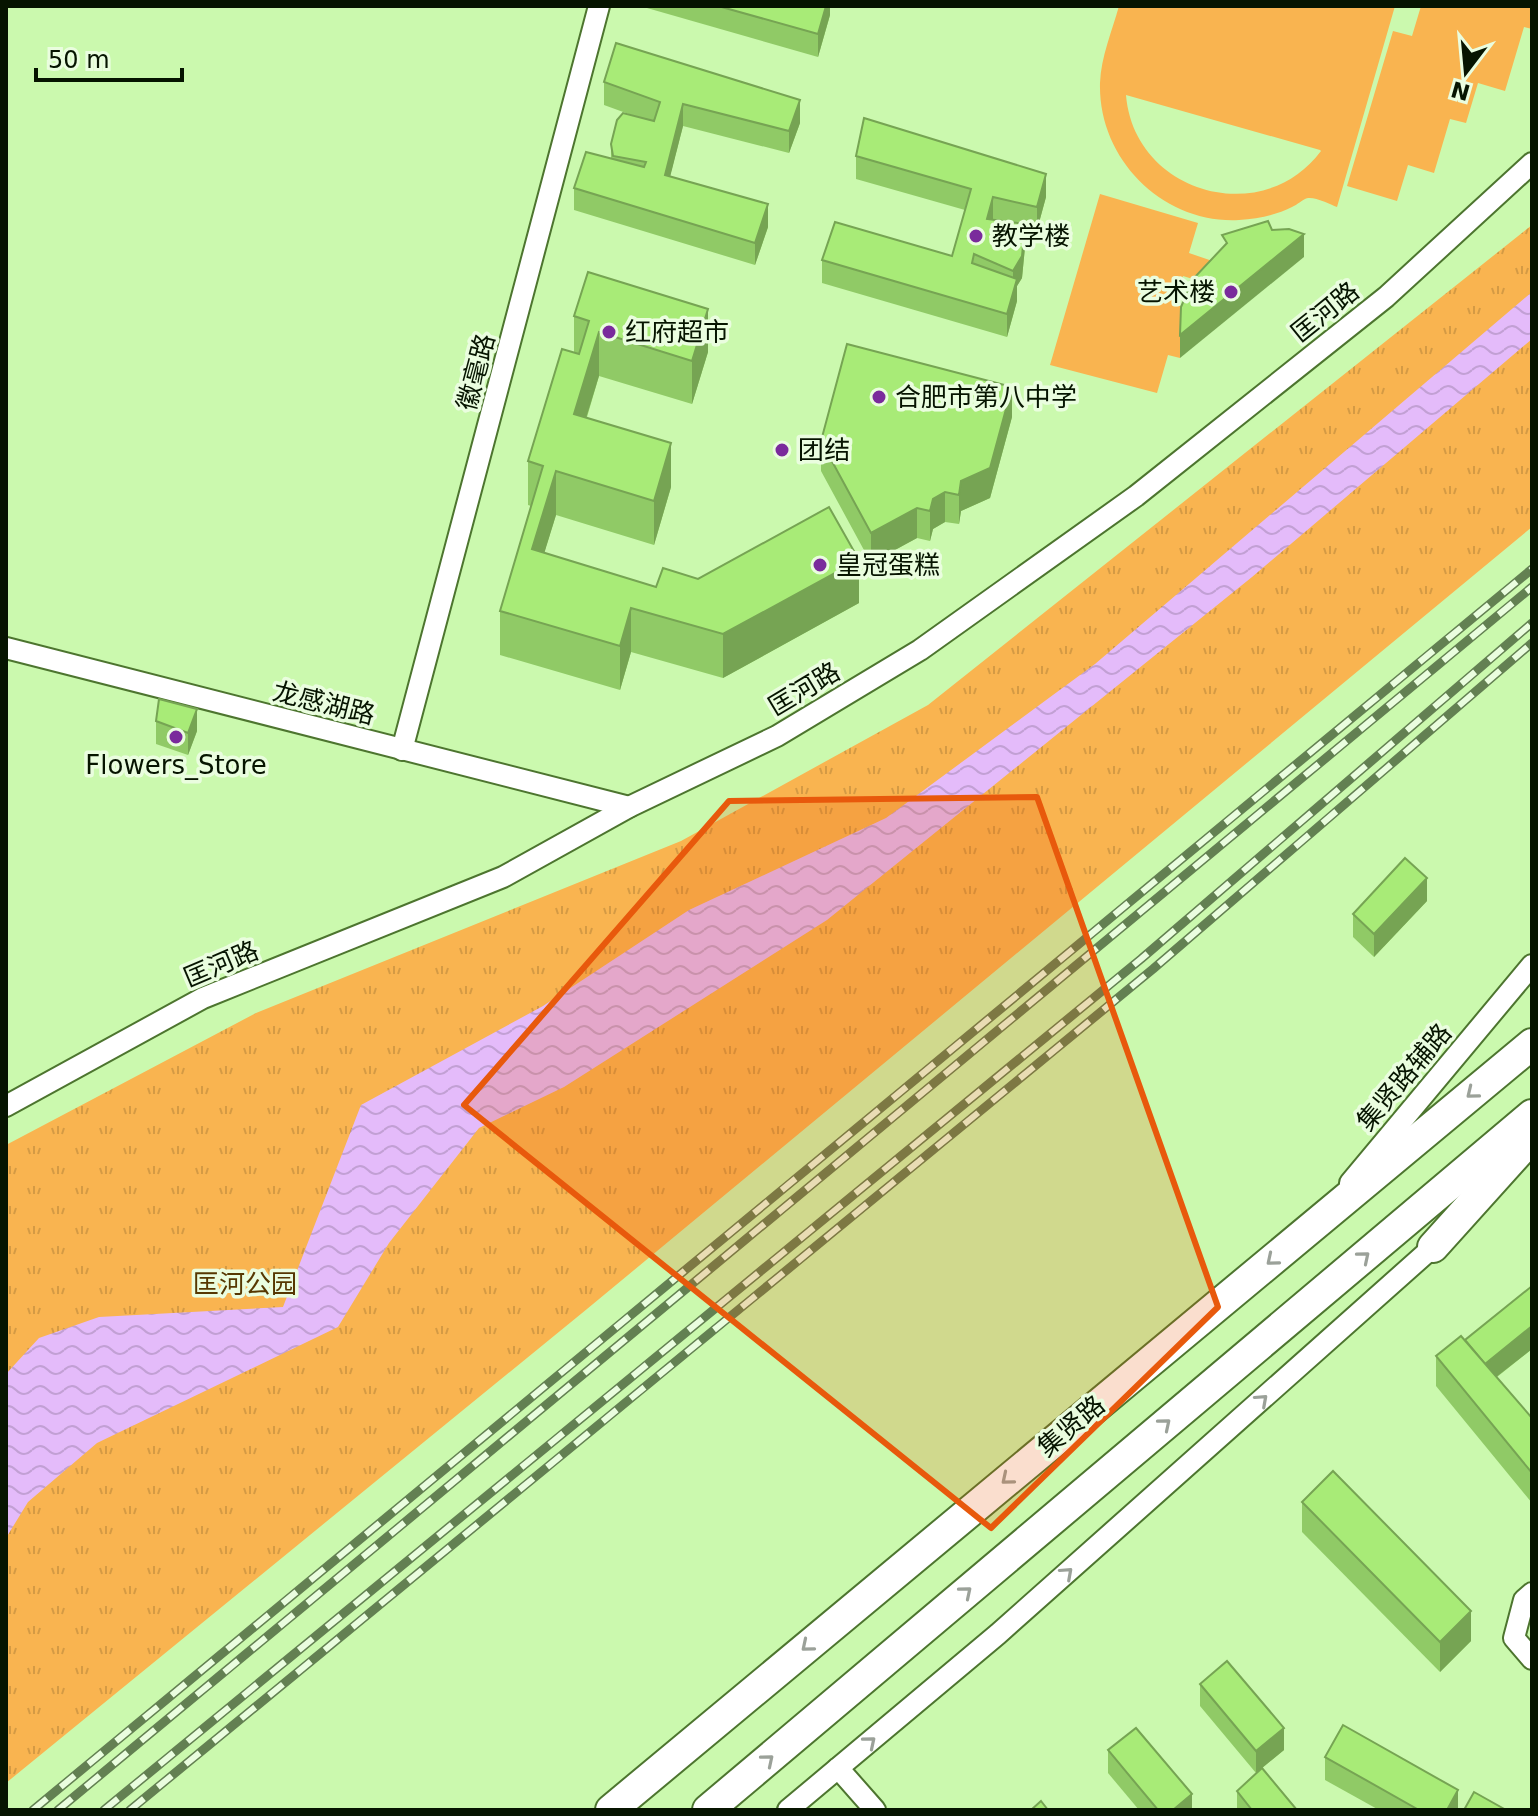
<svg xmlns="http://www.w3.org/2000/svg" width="1538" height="1816" font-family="'DejaVu Sans','Noto Sans SC',sans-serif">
<defs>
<pattern id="park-tufts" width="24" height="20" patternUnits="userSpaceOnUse" patternTransform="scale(2)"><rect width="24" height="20" fill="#f9b450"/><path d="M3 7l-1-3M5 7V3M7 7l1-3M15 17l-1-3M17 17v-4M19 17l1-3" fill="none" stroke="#d49a44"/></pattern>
<pattern id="water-waves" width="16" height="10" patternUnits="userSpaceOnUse" patternTransform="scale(2)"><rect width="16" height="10" fill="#e4bbfa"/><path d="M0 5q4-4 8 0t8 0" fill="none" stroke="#c2a0d4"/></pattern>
</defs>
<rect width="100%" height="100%" fill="#cbf9ae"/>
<g fill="#f9b450" fill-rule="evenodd">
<path d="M1119 6H1395L1337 207C1330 204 1316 197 1308 198 1303 199 1297 205 1292 207 1276 215 1258 219 1239 220 1163 224 1098 159 1100 83 1101 57 1112 31 1119 6ZM1126 95 1320 150 1321 151C1262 230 1134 193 1126 95Z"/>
<path d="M1421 6H1532V29L1524 27 1505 91 1478 83 1466 123 1450 119 1434 173 1408 165 1397 201 1347 186 1393 31 1412 36Z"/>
<path d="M1100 194 1198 223 1189 253 1227 266 1209 284 1183 276 1173 304 1190 309 1180 358 1168 355 1157 393 1050 365Z"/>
</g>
<path fill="url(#park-tufts)" d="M1532 225V527L587 1309 6 1783V1145L256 1013 681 841 928 705Z"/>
<path fill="url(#water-waves)" d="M1532 292V339L1252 577 827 920 564 1087 479 1128 389 1243 338 1327 97 1443 28 1502 6 1538V1374L39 1338 99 1317 283 1307 361 1105 543 1006 689 910 886 818 1095 664Z"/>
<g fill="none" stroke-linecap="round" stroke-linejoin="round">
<defs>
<g id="minor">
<path d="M6 648 629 807"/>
<path d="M402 750 599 6"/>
<path d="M6 1106 203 998 503 877 629 807 777 736 920 650 1136 496 1386 297 1532 163"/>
<path d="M1350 1183 1532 965"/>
<path d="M1532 1593 1524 1600 1514 1638 1532 1659"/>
<path d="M838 1768 875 1810"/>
<path d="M788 1810 998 1634 1442 1239"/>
</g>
<g id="highway">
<path d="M1433 1247 1532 1137"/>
<path d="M611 1810 1532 1044"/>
<path d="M708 1810 1532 1115"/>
</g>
</defs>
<use href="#minor" stroke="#4d752f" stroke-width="24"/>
<use href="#highway" stroke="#4d752f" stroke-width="34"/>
<use href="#minor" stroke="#fff" stroke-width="20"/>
<use href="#highway" stroke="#fff" stroke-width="30"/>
<defs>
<g id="rail">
<path d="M33 1810 1532 569"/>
<path d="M58 1810 1532 587"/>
<path d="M104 1810 1141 959 1532 623"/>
<path d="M130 1810 1153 969 1532 643"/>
</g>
</defs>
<use href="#rail" stroke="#638052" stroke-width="9"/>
<use href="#rail" stroke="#eafddf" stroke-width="6" stroke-dasharray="18" stroke-linecap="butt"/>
</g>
<g fill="#90ca66">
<path d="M640 6H830V15L818 57Z"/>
<path d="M604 82 800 123 789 153 683 126 670 176 768 227 755 265 574 210V188L611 159V144L637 117 604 105Z"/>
<path d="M856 156 1046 197 1037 230 1025 227V247L1022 278 1017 286V301L1007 337 822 283V260L952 256 965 210 856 179Z"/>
<path d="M574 316 708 352 692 404 599 376 587 417 671 487 654 545 556 515 544 553 656 587 698 579 859 603 723 678 631 652 620 690 500 655V611L531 506 528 505V461L574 353Z"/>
<path d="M1012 417 990 498 961 511 959 524 945 522 933 529 930 541 917 538 871 563 821 471V441Z"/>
<path d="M156 721 197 731 188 755 156 744Z"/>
<path d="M1427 901 1374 957 1353 937V914Z"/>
<path d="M1465 1340 1532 1349 1497 1377 1532 1418V1503L1436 1386V1356Z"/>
<path d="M1302 1502 1471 1641 1440 1672 1302 1532Z"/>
<path d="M1200 1684 1284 1750 1262 1768 1298 1810H1237V1791L1256 1773 1200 1706Z"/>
<path d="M1108 1750 1192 1810H1139L1108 1773Z"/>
<path d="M1325 1757 1458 1810H1379L1325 1780Z"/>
</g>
<g fill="#76a453">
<path d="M826 6H830V15L818 57V34Z"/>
<path d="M800 100V123L789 153V131Z"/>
<path d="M683 104V126L665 197V175Z"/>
<path d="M1046 174V197L1037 230V207Z"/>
<path d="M993 197V220L987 219Z"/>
<path d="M768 204V227L755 265V243Z"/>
<path d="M1025 224V247L1022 278 1017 286V301L1007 337V314L1013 292V271Z"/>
<path d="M1304 234V257L1180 358V335Z"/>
<path d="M708 309V352L692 404V361Z"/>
<path d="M599 332V376L574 457V414Z"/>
<path d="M1012 387V417L990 498 961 511 959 524V495L961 481Z"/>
<path d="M671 443V487L654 545V501Z"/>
<path d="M556 471V515L532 593V549Z"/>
<path d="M945 492V522L933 529 930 541V511L933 499Z"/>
<path d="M917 508V538L871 563V533Z"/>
<path d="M859 560V603L723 678V634Z"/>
<path d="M631 608V652L620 690V646Z"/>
<path d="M197 709V731L188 755V733Z"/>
<path d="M1427 878V901L1374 957V934Z"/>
<path d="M1532 1326V1349L1482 1388V1366Z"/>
<path d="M1471 1611V1641L1440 1672V1642Z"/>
<path d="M1284 1728V1750L1256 1773V1751Z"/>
<path d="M1458 1790V1810H1447Z"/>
<path d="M1192 1794V1810H1173Z"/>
</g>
<g fill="#a8eb77" stroke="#76a453" stroke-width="2">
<path d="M718 6H826L818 34Z"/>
<path d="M616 43 800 100 789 131 683 104 665 175 768 204 755 243 574 188 586 152 644 167 646 162 613 156 611 144 617 120 623 113 654 121 660 102 604 82Z"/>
<path d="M864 118 1046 174 1037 207 993 197 987 219 1025 224 1022 256 1013 271 974 254 972 263 1017 279 1007 314 822 260 835 222 952 256 971 189 856 156Z"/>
<path d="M1268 221 1272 230 1289 229 1304 234 1180 335 1181 307 1193 279 1227 243 1222 235Z"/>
<path d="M588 272 708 309 692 361 599 332 574 414 671 443 654 501 556 471 532 549 656 587 663 568 698 579 829 507 859 560 723 634 631 608 620 646 500 611 543 466 528 461 562 349 579 354 589 321 574 316Z"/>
<path d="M847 344 1012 387 990 468 961 481 959 495 945 492 933 499 930 511 917 508 871 533 821 441Z"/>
<path d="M159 699 197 709 188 733 156 721Z"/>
<path d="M1405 858 1427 878 1374 934 1353 914Z"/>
<path d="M1532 1286V1326L1485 1364 1465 1340Z"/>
<path d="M1461 1336 1532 1418V1473L1436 1356Z"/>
<path d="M1333 1471 1471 1611 1440 1642 1302 1502Z"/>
<path d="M1227 1661 1284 1728 1256 1751 1200 1684Z"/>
<path d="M1343 1725 1458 1790 1447 1810H1419L1325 1757Z"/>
<path d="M1136 1728 1192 1794 1173 1810H1158L1108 1750Z"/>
<path d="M1262 1768 1296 1809 1298 1810H1252L1237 1791Z"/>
<path d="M1474 1792 1506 1810H1464Z"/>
<path d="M1041 1801 1048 1810H1031Z"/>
</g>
<defs><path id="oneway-chevron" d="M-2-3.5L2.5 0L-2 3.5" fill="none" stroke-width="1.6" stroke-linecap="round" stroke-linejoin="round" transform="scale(2)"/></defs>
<g stroke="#9ba199">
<use href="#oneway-chevron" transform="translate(1472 1093) rotate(141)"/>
<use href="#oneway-chevron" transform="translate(1364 1257) rotate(-40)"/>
<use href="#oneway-chevron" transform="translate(1272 1260) rotate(140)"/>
<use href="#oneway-chevron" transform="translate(1262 1400) rotate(-42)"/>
<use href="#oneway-chevron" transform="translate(1165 1424) rotate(-40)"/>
<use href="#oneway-chevron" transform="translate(1007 1479) rotate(140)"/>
<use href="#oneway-chevron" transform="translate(1067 1573) rotate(-42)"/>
<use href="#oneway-chevron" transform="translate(966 1592) rotate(-40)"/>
<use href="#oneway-chevron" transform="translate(807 1646) rotate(140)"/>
<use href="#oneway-chevron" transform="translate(870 1742) rotate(-40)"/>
<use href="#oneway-chevron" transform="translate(768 1760) rotate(-40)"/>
</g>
<path fill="#e8590c" fill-opacity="0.2" stroke="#e8590c" stroke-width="6" stroke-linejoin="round" d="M1037 797 1218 1307 991 1528 464 1105 729 801Z"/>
<g fill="#7a2b9c" stroke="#eafddf" stroke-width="3">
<circle cx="976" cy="236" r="8"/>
<circle cx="1231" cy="292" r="8"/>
<circle cx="609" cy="332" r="8"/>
<circle cx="879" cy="397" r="8"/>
<circle cx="782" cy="450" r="8"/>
<circle cx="820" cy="565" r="8"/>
<circle cx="176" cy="737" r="8"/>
</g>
<g text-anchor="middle" stroke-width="7" stroke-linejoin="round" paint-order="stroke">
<g font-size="26" fill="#061400" stroke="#eafddf" text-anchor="start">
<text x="992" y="245">教学楼</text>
<text x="1215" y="301" text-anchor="end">艺术楼</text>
<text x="625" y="341">红府超市</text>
<text x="895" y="406">合肥市第八中学</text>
<text x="798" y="459">团结</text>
<text x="836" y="574">皇冠蛋糕</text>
<text x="176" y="774" text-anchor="middle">Flowers_Store</text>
</g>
<g font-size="26" fill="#061400" stroke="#eafddf">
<text transform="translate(1325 312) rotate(-39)" y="9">匡河路</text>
<text transform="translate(476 372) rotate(-75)" y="9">徽毫路</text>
<text transform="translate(804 689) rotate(-31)" y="9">匡河路</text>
<text transform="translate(324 703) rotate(14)" y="9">龙感湖路</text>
<text transform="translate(221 964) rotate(-23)" y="9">匡河路</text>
<text transform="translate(1404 1077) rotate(-50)" y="9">集贤路辅路</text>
<text transform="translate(1071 1426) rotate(-40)" y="9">集贤路</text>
</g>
<g font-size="26" fill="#563701" stroke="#eafddf">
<text x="245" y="1293">匡河公园</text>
</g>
</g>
<rect width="1538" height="1816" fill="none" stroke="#061400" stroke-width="16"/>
<g transform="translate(1466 72) rotate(196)" stroke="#eafddf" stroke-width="6" paint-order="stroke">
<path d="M0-6L14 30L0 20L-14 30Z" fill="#061400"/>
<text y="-12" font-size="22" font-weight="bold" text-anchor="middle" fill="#061400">N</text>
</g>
<path d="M36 68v12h146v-12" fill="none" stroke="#061400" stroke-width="4"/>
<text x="48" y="68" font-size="24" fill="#061400" stroke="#eafddf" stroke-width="6" paint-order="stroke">50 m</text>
</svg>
